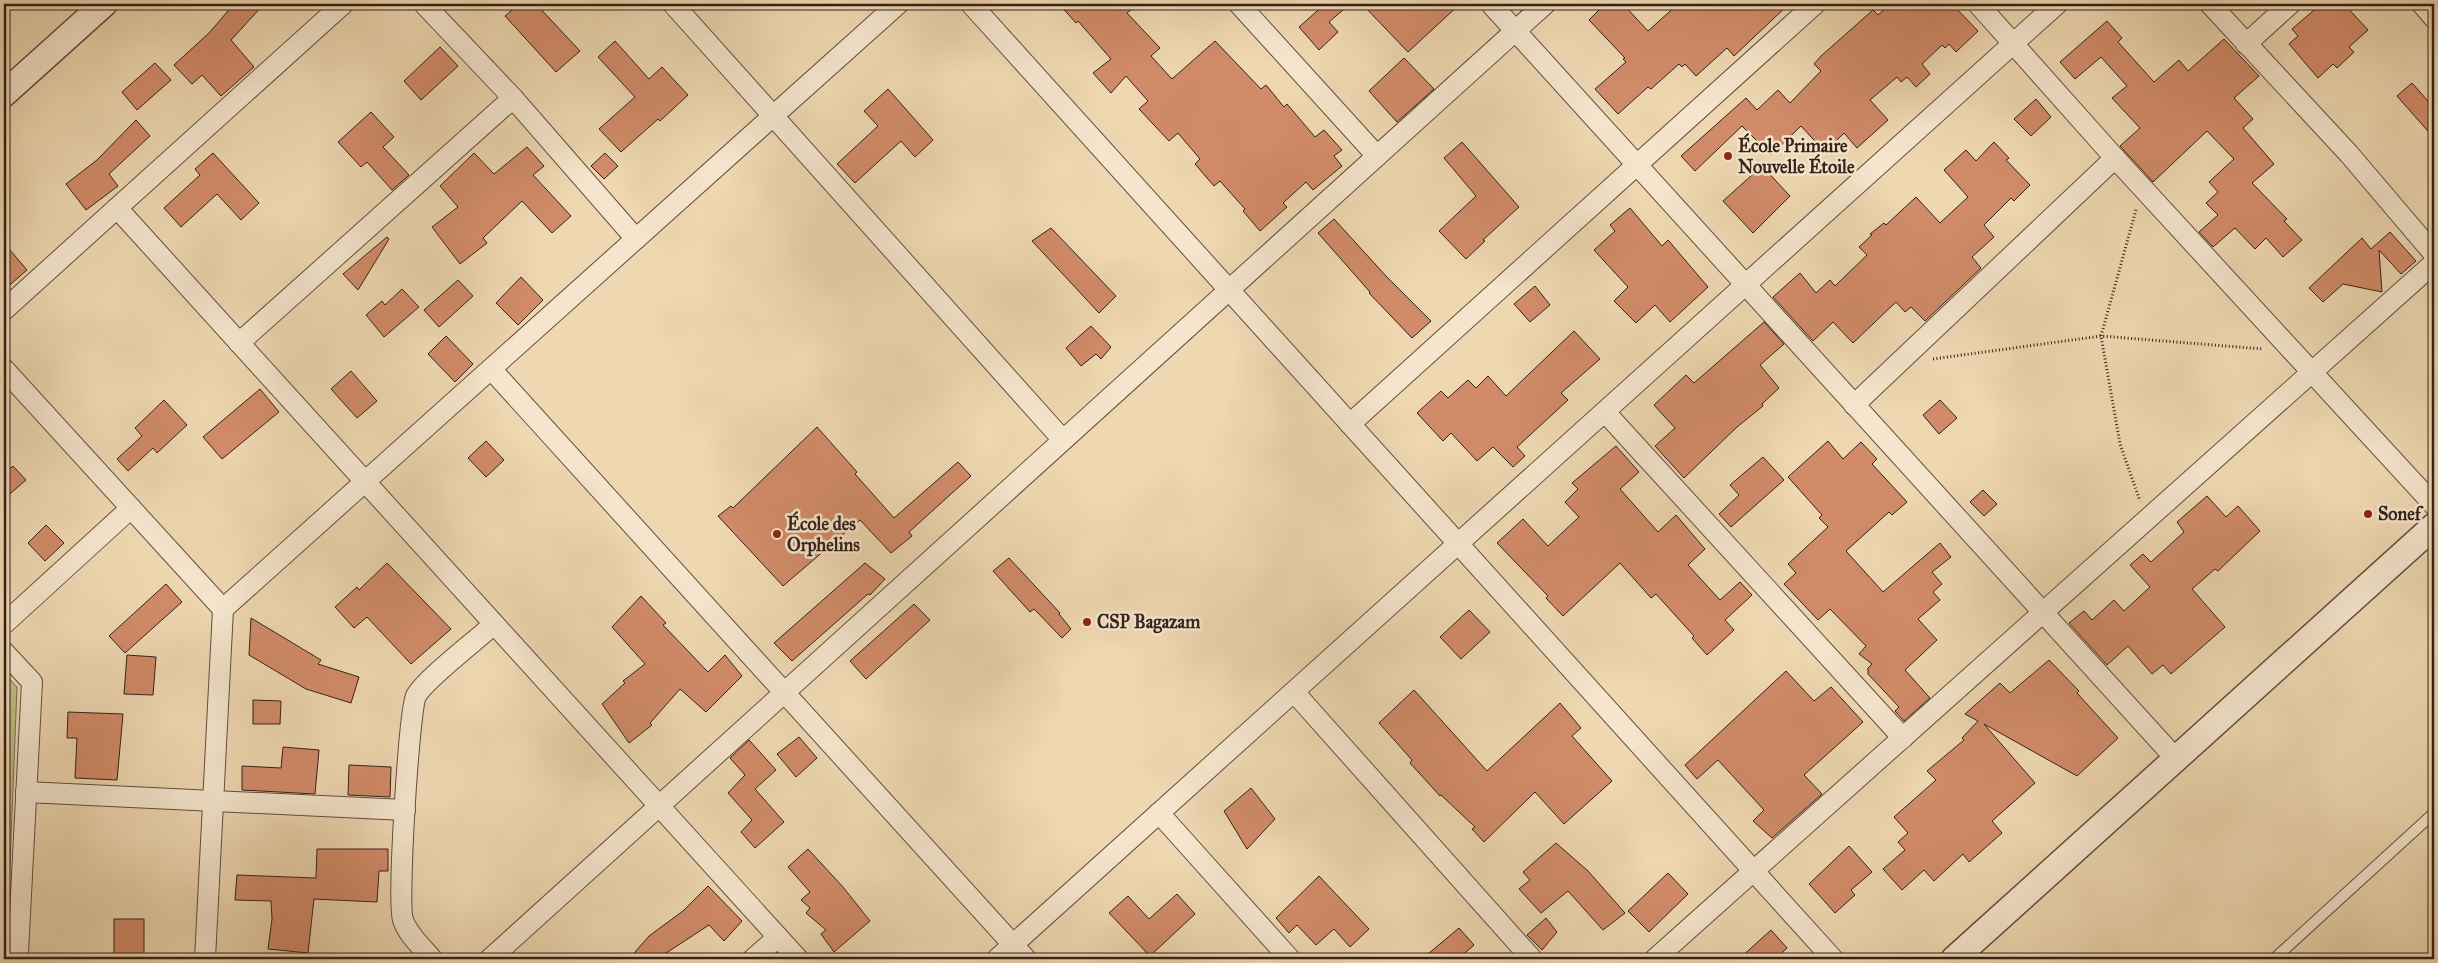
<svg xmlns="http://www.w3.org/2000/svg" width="2438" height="963" font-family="'IM FELL Great Primer',serif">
<rect width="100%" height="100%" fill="#eed7b1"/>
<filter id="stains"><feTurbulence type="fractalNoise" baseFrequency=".004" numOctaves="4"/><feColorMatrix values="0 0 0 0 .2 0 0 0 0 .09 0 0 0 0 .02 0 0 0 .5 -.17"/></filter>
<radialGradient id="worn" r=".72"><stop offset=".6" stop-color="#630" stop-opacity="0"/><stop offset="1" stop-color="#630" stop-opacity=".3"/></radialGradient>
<path fill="#c0bc87" stroke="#7a6e50" d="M4 673 17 687 7 941 4 944Z"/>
<g fill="#d18b69" stroke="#34211a">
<path d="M234 4H264L231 40 254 67 221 96 202 75 192 84 174 65 209 33Z"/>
<path d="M519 4H536L580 51 556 72 505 16Z"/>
<path d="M1059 4H1138L1127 13 1160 48 1151 56 1172 79 1215 41 1261 89 1266 85 1284 107 1287 104 1315 137 1324 130 1342 150 1334 156 1342 166 1313 190 1306 182 1283 203 1287 207 1260 231 1243 211 1245 209 1220 181 1214 186 1195 164 1200 159 1178 133 1169 141 1139 109 1148 101 1126 76 1111 93 1093 73 1111 59 1078 21 1076 23Z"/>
<path d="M1325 4H1350L1329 22 1338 32 1319 50 1299 27Z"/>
<path d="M1362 4H1460L1408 52Z"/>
<path d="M1605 4H1623L1648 31 1678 4H1789L1734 56 1727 48 1696 76 1685 64 1682 67 1679 64 1651 89 1648 87 1618 114 1595 89 1626 62 1623 59 1625 58 1589 20Z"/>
<path d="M1891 4H1952L1978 31 1956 52 1949 44 1945 48 1942 45 1922 64 1930 74 1916 87 1907 77 1901 82 1897 77 1870 100 1888 120 1857 148 1844 133 1825 152 1801 126 1771 155 1742 126 1695 171 1681 156 1746 98 1757 110 1778 90 1790 103 1821 71 1814 64 1821 56 1873 10 1878 15Z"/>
<path d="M2321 4H2344L2368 30 2349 47 2354 52 2337 68 2333 64 2318 78 2289 44 2298 36 2292 29Z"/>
<path d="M2107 21 2122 38 2118 42 2154 82 2179 60 2188 71 2224 39 2259 76 2234 98 2253 119 2243 128 2274 164 2252 183 2287 219 2284 221 2302 240 2283 257 2266 238 2255 249 2235 228 2213 247 2199 232 2218 215 2206 203 2218 192 2209 182 2234 159 2207 131 2153 182 2120 146 2140 128 2112 98 2127 86 2101 57 2075 79 2060 62Z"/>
<path d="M615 41 649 79 662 67 688 95 660 121 658 119 621 152 599 129 635 97 598 57Z"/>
<path d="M440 47 458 66 421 100 404 81Z"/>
<path d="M1404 58 1434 89 1397 122 1369 91Z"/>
<path d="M155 63 171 80 137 110 122 92Z"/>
<path d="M2412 83 2434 108V138L2397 96Z"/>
<path d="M888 89 933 140 915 157 901 141 855 183 837 164 878 126 864 111Z"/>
<path d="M2036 99 2051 117 2031 136 2014 119Z"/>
<path d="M371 112 394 137 383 147 409 175 392 190 367 162 361 167 338 142Z"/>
<path d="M136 120 150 136 109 174 118 186 86 210 66 184 97 160Z"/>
<path d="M1462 142 1519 207 1483 240 1485 241 1466 259 1439 231 1476 196 1444 158Z"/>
<path d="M1994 142 2009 158 2006 160 2030 185 2014 201 2011 198 1984 225 1994 237 1972 257 1981 268 1925 321 1911 307 1905 312 1896 302 1853 343 1833 322 1813 341 1773 297 1800 273 1816 293 1830 280 1835 286 1867 255 1859 247 1872 235 1870 234 1884 223 1886 225 1916 197 1940 223 1968 197 1944 170 1966 150 1976 161Z"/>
<path d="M527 147 544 166 533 175 571 216 552 233 522 201 483 238 487 243 460 264 432 227 458 207 440 186 474 153 494 174Z"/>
<path d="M213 153 259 203 241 220 217 194 181 227 164 208 200 175 195 169Z"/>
<path d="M605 153 618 166 604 179 591 166Z"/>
<path d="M1762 166 1790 196 1753 233 1723 201Z"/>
<path d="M1630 208 1662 246 1668 240 1708 287 1670 322 1655 305 1636 323 1614 301 1628 287 1594 250 1615 231 1610 225Z"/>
<path d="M1334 219 1386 276 1431 321 1412 338 1369 293 1370 292 1318 233Z"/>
<path d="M1051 228 1116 296 1099 313 1032 241Z"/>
<path d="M2390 232 2416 261 2401 274 2379 250 2382 292 2343 284 2323 302 2309 288 2362 238 2371 249Z"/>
<path d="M387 237 389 239 358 290 343 274Z"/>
<path d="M4 243 27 270 4 290Z"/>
<path d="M521 277 543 300 518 325 496 303Z"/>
<path d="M458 280 473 296 439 327 424 310Z"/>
<path d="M1535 286 1550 305 1530 322 1514 304Z"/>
<path d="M402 289 419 307 384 337 366 315 382 301 385 305Z"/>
<path d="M1764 322 1784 344 1760 365 1779 388 1762 404 1763 406 1737 427 1684 478 1655 446 1675 428 1654 405 1686 375 1694 383Z"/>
<path d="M1091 326 1111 347 1101 359 1096 354 1081 366 1066 348Z"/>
<path d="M1574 331 1600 359 1561 393 1568 400 1517 447 1525 456 1513 467 1493 447 1477 461 1451 433 1443 441 1417 413 1441 391 1448 398 1468 380 1476 388 1488 376 1506 396Z"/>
<path d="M446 336 473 364 455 382 428 354Z"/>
<path d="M351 371 377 401 357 418 331 389Z"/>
<path d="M260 389 279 412 222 459 203 437Z"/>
<path d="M164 400 187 425 157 453 153 448 128 471 117 459 142 436 135 428Z"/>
<path d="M1940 400 1957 418 1939 434 1923 415Z"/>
<path d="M817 427 857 472 855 474 894 518 958 462 971 476 909 532 912 536 891 553 860 520 783 586 718 516 731 506 733 508Z"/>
<path d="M486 441 504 460 486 477 468 458Z"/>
<path d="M1828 441 1843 459 1861 442 1877 459 1872 464 1907 502 1892 515 1889 512 1846 551 1883 592 1940 543 1951 557 1932 572 1942 584 1933 592 1940 600 1918 619 1937 640 1905 670 1930 698 1904 721 1895 711 1899 707 1868 674V668L1872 664 1859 654 1866 646 1830 609 1818 620 1784 584 1796 573 1788 564 1828 527 1819 518 1822 515 1788 477Z"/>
<path d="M1616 446 1639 472 1620 489 1658 532 1676 515 1705 549 1688 565 1720 600 1740 582 1752 595 1725 620 1734 630 1707 655 1692 638 1694 636 1656 594 1651 598 1620 563 1563 616 1546 598 1548 596 1497 543 1523 519 1548 546 1579 517 1565 502 1578 489 1572 483Z"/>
<path d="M1763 457 1784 480 1731 527 1719 514 1739 495 1730 485Z"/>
<path d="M13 466 26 480 4 499V474Z"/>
<path d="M1983 490 1997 504 1984 516 1970 502Z"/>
<path d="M2207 496 2226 517 2238 506 2260 531 2218 571 2215 569 2192 589 2225 627 2171 674 2163 665 2152 674 2128 646 2107 665 2069 623 2084 611 2092 620 2114 600 2124 611 2150 587 2130 565 2143 554 2151 562 2184 532 2177 522Z"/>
<path d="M46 525 64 543 45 561 28 543Z"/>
<path d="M1009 558 1060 613 1059 614 1071 629 1062 638 1034 609 1030 612 993 571Z"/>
<path d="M387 563 451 629 411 664 367 617 354 628 335 607 357 587 359 590Z"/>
<path d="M865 563 885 579 870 595 868 594 792 661 774 643Z"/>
<path d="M166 584 182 602 125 653 109 636Z"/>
<path d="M641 596 666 623 663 625 708 672 725 655 742 676 706 712 680 689 650 723 652 725 629 743 602 704 625 683 623 681 645 664 612 627Z"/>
<path d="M914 604 930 620 866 679 850 661Z"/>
<path d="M1469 610 1490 632 1461 659 1440 637Z"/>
<path d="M251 618 321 660 318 664 359 677 351 703 306 689 249 655Z"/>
<path d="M127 655 156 657 153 695 124 694Z"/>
<path d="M2049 660 2079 691 2077 693 2118 738 2077 776 1984 724 2035 783 1992 821 2002 833 1969 862 1963 854 1934 881 1924 870 1902 890 1883 869 1905 850 1898 842 1908 833 1894 817 1936 780 1927 771 1964 740 1962 738 1978 721 1965 714 2000 683 2010 693Z"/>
<path d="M1786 671 1814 701 1831 687 1863 722 1804 775 1822 794 1772 838 1753 821 1764 810 1718 760 1697 779 1685 765Z"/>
<path d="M1414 690 1487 771 1560 703 1581 728 1572 736 1612 781 1564 824 1535 792 1484 842 1472 829 1475 827 1441 795 1440 796 1410 763 1412 760 1379 723Z"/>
<path d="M253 700 281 701 280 724H253Z"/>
<path d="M68 712 123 714 117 780 75 778 77 738H67Z"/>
<path d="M799 737 817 758 796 777 777 754Z"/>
<path d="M749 740 776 770 755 789 784 822 755 848 741 832 752 820 728 793 745 775 730 758Z"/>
<path d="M283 747 319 750 315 794 242 790V766L281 768Z"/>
<path d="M349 765 391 767 390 797 348 795Z"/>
<path d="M1251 788 1275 819 1247 849 1224 811Z"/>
<path d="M1556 843 1588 871 1625 913 1603 930 1568 891 1541 913 1519 889 1530 880 1523 872Z"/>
<path d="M1849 846 1872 872 1851 890 1855 895 1835 913 1809 884Z"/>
<path d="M317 849H388V871H379L377 902 314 899 308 953 268 949 272 919 271 901 235 900 237 875 316 878Z"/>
<path d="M808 849 843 887 870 921 834 952 821 934 826 930 806 913 810 908 801 900 810 892 788 867Z"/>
<path d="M1668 873 1688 894 1649 932 1628 911Z"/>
<path d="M1319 876 1369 929 1350 947 1334 929 1316 945 1297 925 1289 933 1276 918Z"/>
<path d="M708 886 742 921 724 941 709 925 657 959H629L649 936 683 911Z"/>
<path d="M1177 894 1195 914 1150 956 1109 913 1128 896 1149 919Z"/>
<path d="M1546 918 1557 932 1542 950 1527 935Z"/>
<rect x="114" y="919" width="30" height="40"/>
<path d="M1459 928 1474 945 1458 959H1422Z"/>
<path d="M1771 930 1787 948 1775 959H1739Z"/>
</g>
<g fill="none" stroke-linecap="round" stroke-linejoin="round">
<defs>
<path id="service" d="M2274 959 2434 813"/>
<g id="minor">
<path d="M424 4 513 98 636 239"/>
<path d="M673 4 1063 440"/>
<path d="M971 4 1833 959"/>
<path d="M1239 4 1377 156"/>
<path d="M1491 4 2176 759"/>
<path d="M1978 4 2115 158 2434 505"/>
<path d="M2210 4 2349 154 2434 254"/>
<path d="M2422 4 2434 18"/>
<path d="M2246 44 2290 4"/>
<path d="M117 208 798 959"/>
<path d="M4 310 343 4"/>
<path d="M239 343 513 98"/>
<path d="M4 369 223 609 205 959"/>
<path d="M491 369 1026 959"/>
<path d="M1854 405 2115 158"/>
<path d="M1605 412 1903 738"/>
<path d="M1350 424 1815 4"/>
<path d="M223 609 898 4"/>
<path d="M4 624 131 508"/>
<path d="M4 652 32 682 18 953 11 959"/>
<path d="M1294 692 1532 959"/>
<path d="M26 792 405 810"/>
<path d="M1159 813 1290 959"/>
<path d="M432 959C422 947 408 935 403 920 397 904 409 711 416 696 424 680 478 639 494 624"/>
<path d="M490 959 1545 4"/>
<path d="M753 959 778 937"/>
<path d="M997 959 2057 4"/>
<path d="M1655 959 2434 263"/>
</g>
<g id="tertiary">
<path d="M4 94 104 4"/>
<path d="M1954 959 2434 526"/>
</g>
</defs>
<use href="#service" stroke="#624e40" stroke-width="12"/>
<use href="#minor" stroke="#624e40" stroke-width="22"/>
<use href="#tertiary" stroke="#624e40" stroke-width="28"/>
<g stroke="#34211a" stroke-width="3" stroke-dasharray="1 2.5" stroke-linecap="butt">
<path d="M2136 210 2101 336 2263 349"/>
<path d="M1933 359 2101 336 2120 444 2140 501"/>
</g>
<use href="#service" stroke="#f4e5cc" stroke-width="10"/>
<use href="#minor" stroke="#f4e5cc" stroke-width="20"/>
<use href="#tertiary" stroke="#f4e5cc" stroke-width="25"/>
</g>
<g fill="#8f2418" stroke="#f4e5cc" stroke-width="2">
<circle cx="1728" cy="156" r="5"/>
<circle cx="2368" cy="514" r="5"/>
<circle cx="777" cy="534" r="5"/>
<circle cx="1087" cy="622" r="5"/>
</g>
<g text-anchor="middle" stroke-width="5" stroke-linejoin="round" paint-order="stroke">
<g font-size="18" font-weight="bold" fill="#34211a" stroke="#f4e5cc" text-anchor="start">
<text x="1738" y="152">École Primaire<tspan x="1738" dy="21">Nouvelle Étoile</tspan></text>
<text x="2378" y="520">Sonef</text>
<text x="787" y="530">École des<tspan x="787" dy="21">Orphelins</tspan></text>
<text x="1097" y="628">CSP Bagazam</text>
</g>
</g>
<rect width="2438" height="963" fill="none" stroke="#eed7b1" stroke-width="20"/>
<rect x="5" y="5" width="2428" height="953" fill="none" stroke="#34211a" stroke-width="2.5"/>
<rect x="10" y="10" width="2418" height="943" fill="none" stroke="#34211a"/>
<rect width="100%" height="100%" filter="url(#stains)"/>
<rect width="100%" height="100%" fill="url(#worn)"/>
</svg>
